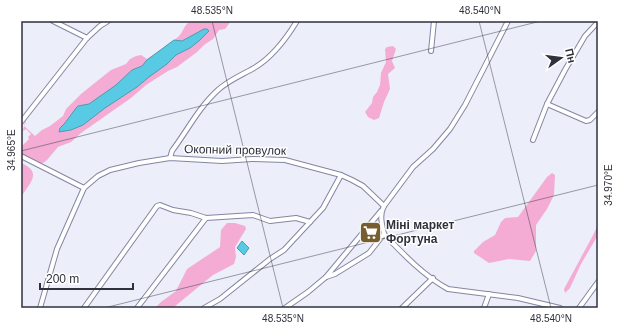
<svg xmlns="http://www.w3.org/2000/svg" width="619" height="329" font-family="Helvetica,sans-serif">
<rect width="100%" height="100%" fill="#eceefa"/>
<g fill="#f4acd5">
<path d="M191 21H231L225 29 219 30 213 39 204 45 197 52 177 67 168 71 146 85 131 98 81 133 71 142 58 147 47 160 43 163H38L21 154V147L29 139 28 137 31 134 26 129 23 131 25 121 26 122 24 126 35 136 42 130 50 126 63 116 66 109 81 94 111 70 126 64 130 59 136 56 141 55 147 59C157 52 170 45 179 36 184 31 184 24 191 21Z"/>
<path d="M393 46 396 49 392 61 395 68 388 74 390 89 384 102 379 118 374 120 368 117 365 112 372 103 373 97 377 92 380 85 381 73 386 62 385 49 387 47Z"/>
<path d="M21 163C43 172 30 183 21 197Z"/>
<path d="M552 173 555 175 554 195 547 209 536 225V251L530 261 509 259 489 263 474 253V251L483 242 495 235 501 222 505 218 518 217 547 177Z"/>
<path d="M227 223H235L245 226 246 229 235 247 236 257 234 264 213 275 174 307 155 308 161 302 176 291 187 269 220 247 221 230Z"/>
<path d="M598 225V235L581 264 570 288 565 293 564 289 591 239Z"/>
</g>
<g fill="#58cae3" stroke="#4c9cb1">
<path d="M204 29H207L209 31 200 40 190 48 176 55 167 64 149 77 137 87 105 108 83 125 71 130 59 132 60 128 65 123 76 108 78 106 89 104 116 85 132 70 142 66 147 60 174 40 182 41Z"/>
<path d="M242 241 249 248 244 255 237 248Z"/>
</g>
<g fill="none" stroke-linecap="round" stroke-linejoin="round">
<defs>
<g id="minor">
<path d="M53 21 87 38"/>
<path d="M431 51 434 21"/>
<path d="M547 104 586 121 590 120 598 112"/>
<path d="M21 122 87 38 100 26 108 21"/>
<path d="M533 140 547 104 565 70 585 36 598 22"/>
<path d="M21 156 84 188"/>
<path d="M170 158 172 151C187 131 199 107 218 90 229 80 242 75 254 68 273 57 286 39 297 21"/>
<path d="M384 234C403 254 424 276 448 289L518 298 560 308"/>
<path d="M326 277 381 211"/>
<path d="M40 308 57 249 84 188 98 176 110 170 139 163 170 158 222 161 252 159 285 160 341 175 352 180 363 186 384 206"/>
<path d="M84 308 157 206 160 205 173 210 191 213 206 218 253 215 270 221 296 218 310 222"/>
<path d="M137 308 206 218"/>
<path d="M204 308 220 299 270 259 284 250 323 208 341 175"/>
<path d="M285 308 308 292 326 277 335 274 369 253 384 234C382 224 379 215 384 206L413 167 433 149 450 129 465 105 508 21"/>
<path d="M402 308 433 278"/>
<path d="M484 308 489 294"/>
<path d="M579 308 598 282"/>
</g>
</defs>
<use href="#minor" stroke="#8386a2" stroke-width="6"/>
<use href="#minor" stroke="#fff" stroke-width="4"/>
</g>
<path fill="none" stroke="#2f313c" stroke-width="1" stroke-opacity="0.45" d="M212 21 283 308M479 21 551 308M21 151 541 21M104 308 598 185"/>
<defs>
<symbol id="supermarket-square" viewBox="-11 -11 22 22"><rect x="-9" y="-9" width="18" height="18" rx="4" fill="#775d2f" stroke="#fff"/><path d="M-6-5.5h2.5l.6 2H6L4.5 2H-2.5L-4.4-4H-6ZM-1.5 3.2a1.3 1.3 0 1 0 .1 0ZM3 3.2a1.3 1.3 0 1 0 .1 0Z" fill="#fff"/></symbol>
</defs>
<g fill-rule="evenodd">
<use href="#supermarket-square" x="358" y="220" width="25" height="25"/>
</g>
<g text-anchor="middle" stroke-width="3" stroke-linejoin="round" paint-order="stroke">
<g font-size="12" fill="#2f313c" stroke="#fff">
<text transform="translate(235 150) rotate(1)" y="4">Окопний провулок</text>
</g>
<g font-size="12" font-weight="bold" fill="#2f313c" stroke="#fff" text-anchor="start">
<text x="386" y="229">Міні маркет<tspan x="386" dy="14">Фортуна</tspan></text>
</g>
</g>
<rect width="619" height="329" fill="none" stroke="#ffffff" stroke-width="44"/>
<g transform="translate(561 58) rotate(76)" stroke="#ffffff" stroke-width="3" paint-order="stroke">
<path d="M0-3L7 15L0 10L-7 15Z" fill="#2f313c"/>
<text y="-6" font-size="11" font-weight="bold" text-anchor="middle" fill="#2f313c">Пн</text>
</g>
<path d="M40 283v6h93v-6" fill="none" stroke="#2f313c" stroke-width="2"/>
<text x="46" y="283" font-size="12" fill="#2f313c" stroke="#ffffff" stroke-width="3" paint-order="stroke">200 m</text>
<rect x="22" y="22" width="575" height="285" fill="none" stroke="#2f313c" stroke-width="1.5"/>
<g font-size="10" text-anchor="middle" fill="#2f313c">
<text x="212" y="14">48.535°N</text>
<text x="480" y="14">48.540°N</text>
<text transform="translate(11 150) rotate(-90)" y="4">34.965°E</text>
<text transform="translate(608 185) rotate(-90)" y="4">34.970°E</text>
<text x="283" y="322">48.535°N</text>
<text x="551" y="322">48.540°N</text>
</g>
</svg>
